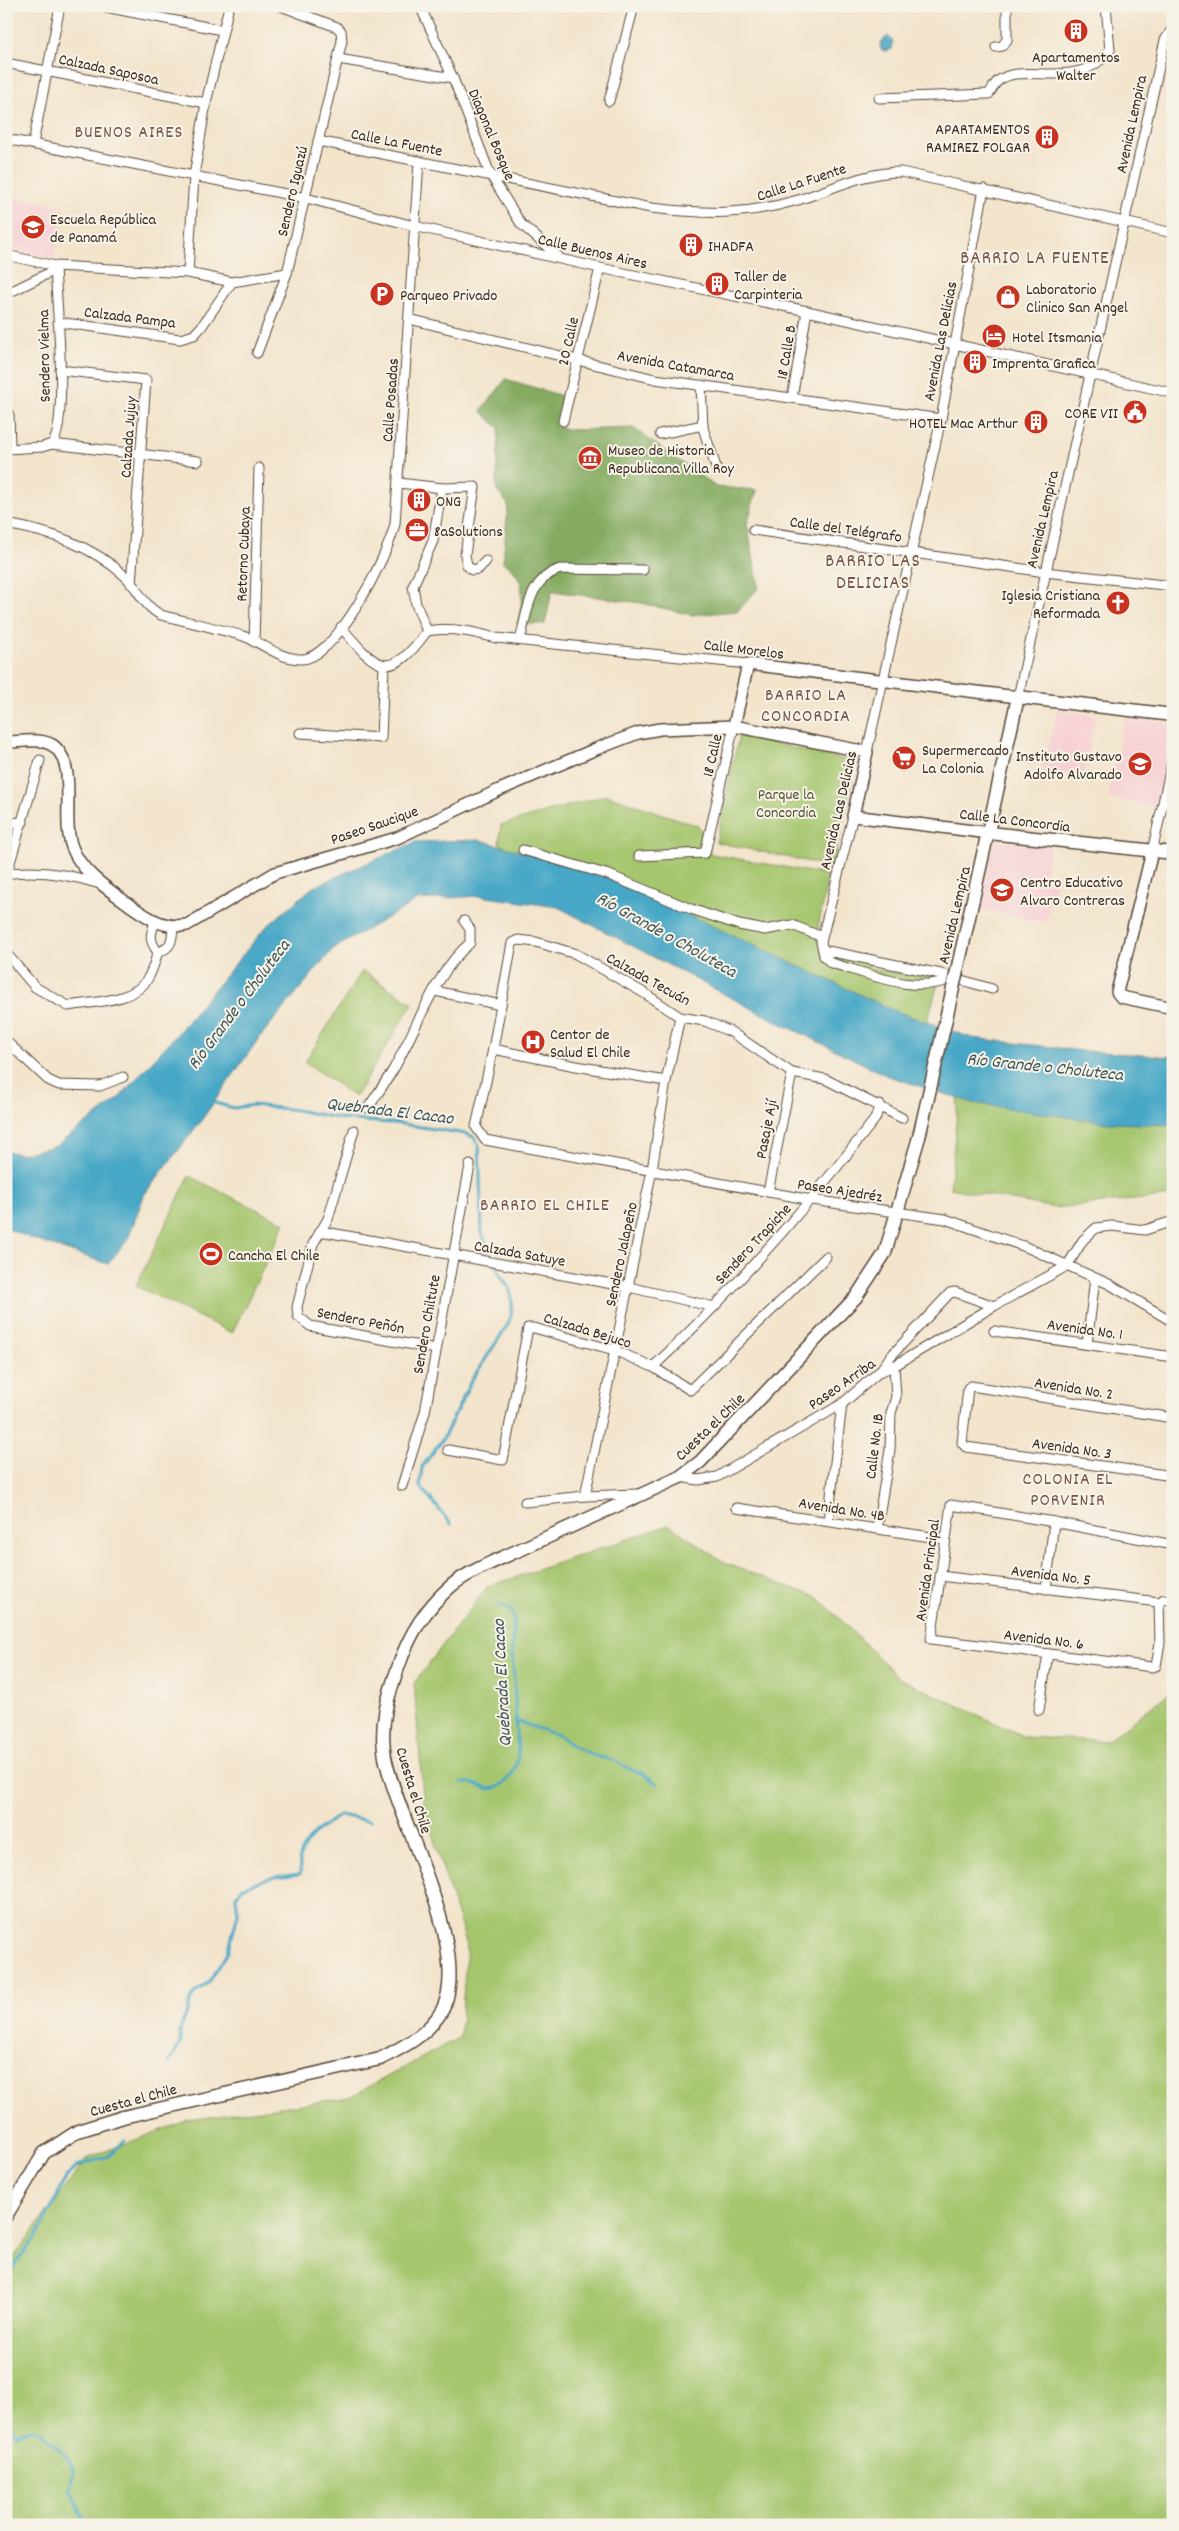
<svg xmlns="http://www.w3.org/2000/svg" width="1179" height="2531" font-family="Dekko,sans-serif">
<rect width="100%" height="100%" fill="#f7f3e8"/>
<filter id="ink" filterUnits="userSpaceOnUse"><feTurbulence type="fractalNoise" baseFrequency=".02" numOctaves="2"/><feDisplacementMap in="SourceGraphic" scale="10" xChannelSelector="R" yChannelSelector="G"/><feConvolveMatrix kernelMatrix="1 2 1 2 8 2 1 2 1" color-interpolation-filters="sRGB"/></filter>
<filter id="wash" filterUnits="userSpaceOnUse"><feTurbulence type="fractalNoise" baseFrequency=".0096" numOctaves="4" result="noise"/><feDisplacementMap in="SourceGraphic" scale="20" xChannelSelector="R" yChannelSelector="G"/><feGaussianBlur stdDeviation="1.12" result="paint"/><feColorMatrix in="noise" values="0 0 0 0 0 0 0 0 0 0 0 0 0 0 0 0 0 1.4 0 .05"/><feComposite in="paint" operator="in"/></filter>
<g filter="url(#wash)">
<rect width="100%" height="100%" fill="#f3e4cc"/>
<g fill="#f7cfd3">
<path d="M6 196 64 207 54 258 6 248Z"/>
<path d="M1058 710 1096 716 1083 776 1042 770Z"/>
<path d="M1125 717 1173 723 1156 807 1108 798Z"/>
<path d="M994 841 1050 847 1045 878 1056 880 1046 923 979 909Z"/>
</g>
<g fill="#a6c66e" stroke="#707846">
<path d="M739 736 856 762 833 867 716 842Z"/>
<path d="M607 795 698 826 711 854 828 875 817 934 830 948 859 956 874 970 940 977 922 1039 667 915 499 844 501 825Z"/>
<path d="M362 971 413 1003 355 1097 305 1062Z"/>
<path d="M960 1079 1173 1093V1196L1055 1208 950 1188Z"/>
<path d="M189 1176 285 1223 232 1333 136 1286Z"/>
<path d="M669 1525 727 1564 819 1598 899 1678 1025 1737 1107 1741 1173 1690V2525H6V2268L87 2158 189 2120 350 2097 460 2037 467 1946 424 1808 414 1683 487 1587Z"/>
</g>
<path fill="#84ab61" stroke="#606a40" d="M506 379 562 396 555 426 571 430 633 428 716 487 757 490 747 524 759 587 738 611 692 615 641 603 552 591 545 624H517C523 597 528 579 503 562L508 504 496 490 499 428 481 411Z"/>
<g fill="#46a7c6" stroke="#406872">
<path d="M888 36 893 42 892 49 886 51 881 50 880 43Z"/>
<path d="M480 840 603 875 893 1010 972 1038 1084 1051 1173 1057V1125L1108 1123 973 1103 888 1076 766 1016 558 907 479 896 418 900 333 949 259 1038 203 1118 144 1195 128 1239 108 1264C74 1252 39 1243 6 1228V1151L21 1154 56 1146 117 1100 177 1034 265 928 313 887 415 842Z"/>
</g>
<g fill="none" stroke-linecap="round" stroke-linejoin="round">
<g stroke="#46a7c6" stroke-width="3">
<path d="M211 1102 234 1108 253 1105 296 1110 342 1119 402 1124 466 1134 474 1137 479 1146 482 1234 499 1273 510 1289 512 1304 511 1316 507 1326 471 1381 444 1437 422 1467 420 1486 451 1524"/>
<path d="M516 1721 560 1736 573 1746 595 1756 614 1760 631 1770 644 1774 657 1784"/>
<path d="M462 1784C479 1778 486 1798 504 1783 512 1776 517 1766 518 1756 519 1747 516 1738 516 1729 516 1703 514 1678 512 1653 511 1638 517 1626 512 1611L497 1603"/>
<path d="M169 2063 180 2044V2030L194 1993 210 1981 228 1952 238 1914 236 1897 242 1888 268 1878 300 1874C301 1869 299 1863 300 1858 303 1839 325 1825 340 1815L370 1821"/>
<path d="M6 2277 37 2236 67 2176 77 2166 109 2156 125 2140"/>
<path d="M6 2415 11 2423V2428L16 2434 32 2429 40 2431 68 2458 74 2471 70 2489 87 2525"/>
</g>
</g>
</g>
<g filter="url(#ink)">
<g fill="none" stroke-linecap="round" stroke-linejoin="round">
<defs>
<g id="minor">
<path d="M100 6 222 30"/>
<path d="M420 6 453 78 490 174 521 224 558 256"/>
<path d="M996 47 1002 46 1007 40V6"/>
<path d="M338 59 453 78"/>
<path d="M6 63 206 103"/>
<path d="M879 98 989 94C992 90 994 84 998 81 1025 60 1076 94 1110 50L1106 6"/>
<path d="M609 101 634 6"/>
<path d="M6 139 306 198 414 226 600 268 807 311 1173 393"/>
<path d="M318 141 651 208C706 214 744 216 798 200 833 189 864 172 901 172L1173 233"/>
<path d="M33 144 60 6"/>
<path d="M6 255 55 266 188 273 232 282 287 273"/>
<path d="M188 273 194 176 206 103 229 6"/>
<path d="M6 294 55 270"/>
<path d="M409 319 655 379 941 419"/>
<path d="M58 322 180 339 194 335 202 326 232 282"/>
<path d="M257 353 287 273 342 41 341 31 337 27 281 6"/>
<path d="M60 370 146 380 131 584"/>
<path d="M701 385 703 428 717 470"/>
<path d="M792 398 807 311"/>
<path d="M6 410 9 415 10 447"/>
<path d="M563 421 600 268"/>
<path d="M660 434 703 425"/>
<path d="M52 444C69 424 56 297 55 266"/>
<path d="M6 449 42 447 52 444 198 461"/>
<path d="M399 483 442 488 475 487 465 555 467 565 472 570 478 569 486 561"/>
<path d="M6 524C51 532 91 545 125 576 139 589 143 606 161 615 188 622 216 628 243 636 262 642 277 658 299 659 335 663 388 555 395 524L419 161"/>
<path d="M753 530 1045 572 1173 586"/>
<path d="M341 627C378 671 390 682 427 631 452 627 473 632 496 638L748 664"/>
<path d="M427 631 416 604 413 586 433 541 442 488"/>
<path d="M520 640C528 611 528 580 560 569L643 570"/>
<path d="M254 642 259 468"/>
<path d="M1018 697 1165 40 1173 28"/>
<path d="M300 733 381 738 384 665"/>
<path d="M867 752 941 419 984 189"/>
<path d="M853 816 821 942 823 950 941 974 992 989"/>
<path d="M6 823 23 822"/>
<path d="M523 850 609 875 691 909 739 925 765 930 792 925 822 937"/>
<path d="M1152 852 1173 758"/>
<path d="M639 856 705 853 734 726"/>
<path d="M6 874C36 869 71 875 100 884"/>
<path d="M6 876 40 760"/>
<path d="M823 950 824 956 831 963C871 974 913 995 954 978"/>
<path d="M158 952C172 948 172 940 173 927"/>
<path d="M6 953 35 987 68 1006C92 1002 135 1002 148 978 153 970 155 960 158 952 149 941 150 935 155 922"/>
<path d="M435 991 501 1005"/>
<path d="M6 1041 48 1080 59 1085 100 1086 123 1077"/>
<path d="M493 1049 576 1066 666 1081"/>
<path d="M368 1108C376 1096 385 1083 393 1070 416 1031 435 972 470 943V929L464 921"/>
<path d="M902 1118 825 1079 792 1073 731 1032 705 1021 680 1017 644 993 576 954 536 942 518 940 512 943 493 1049 476 1127 485 1140 812 1200 945 1219 1026 1247 1109 1284 1173 1322"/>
<path d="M354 1130 328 1219 313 1244 297 1307 298 1316 310 1326 436 1349"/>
<path d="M768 1192 792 1073"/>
<path d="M320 1231 629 1287 714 1307"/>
<path d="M994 1331 1173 1357"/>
<path d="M1087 1344 1095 1278"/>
<path d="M653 1367C734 1291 807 1207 875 1119L880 1105"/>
<path d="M880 1371 891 1356 950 1293 955 1292 994 1306"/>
<path d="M1173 1418 971 1386 968 1388 962 1443 966 1447 1173 1476"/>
<path d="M448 1450 503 1460 528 1328H534L614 1350 653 1367 690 1390 826 1257"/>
<path d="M680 1477 698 1480 717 1477 842 1404 879 1372 894 1366 994 1306 1067 1266 1083 1240 1096 1228 1112 1226 1145 1230 1173 1221"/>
<path d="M402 1486 425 1412 470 1165"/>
<path d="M585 1496 652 1170 666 1081 680 1017"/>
<path d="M525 1502 585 1496 636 1494"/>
<path d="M736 1508 945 1539"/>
<path d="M828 1521 842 1404"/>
<path d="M877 1528 890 1450 891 1413 896 1397 894 1366"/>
<path d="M1173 1545 1054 1522 951 1505 931 1639 1152 1667 1156 1666 1160 1643 1159 1602 1164 1599 1173 1601"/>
<path d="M940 1576 1159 1602"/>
<path d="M1046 1589 1054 1522"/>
<path d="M1039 1710 1048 1654"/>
</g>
<g id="tertiary">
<path d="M734 726 748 664 1018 697"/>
<path d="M6 742C21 742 43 737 55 747 78 768 61 819 72 847 82 874 110 890 131 906 150 919 164 929 187 925L275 873 397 838 497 791 596 749 638 733 660 729 734 726 867 752 853 816 989 833"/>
<path d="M1152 852 1117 992 1121 997 1173 1008"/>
</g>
<g id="secondary">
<path d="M989 833 1173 853"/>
<path d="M959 962 1018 697 1173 715"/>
<path d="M6 2216 44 2153 78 2131 123 2117 380 2059C401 2048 422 2038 437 2018 481 1963 397 1821 385 1757 379 1725 388 1695 399 1665 409 1635 427 1607 451 1586 468 1571 507 1556 528 1546 579 1523 629 1500 680 1477L700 1462 856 1297 885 1253 919 1137"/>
</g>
</defs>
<use href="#minor" stroke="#574638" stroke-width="11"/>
<use href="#tertiary" stroke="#574638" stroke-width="14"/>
<use href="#secondary" stroke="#574638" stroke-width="15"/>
<use href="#minor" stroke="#fff" stroke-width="9"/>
<use href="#tertiary" stroke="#fff" stroke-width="11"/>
<use href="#secondary" stroke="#fff" stroke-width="12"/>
<defs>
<path id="secondary-bridge" d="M919 1137 959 962"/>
</defs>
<use href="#secondary-bridge" stroke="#574638" stroke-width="15" stroke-linecap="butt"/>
<use href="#secondary-bridge" stroke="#fff" stroke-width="12"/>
</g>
</g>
<defs>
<symbol id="building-disc" viewBox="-11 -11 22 22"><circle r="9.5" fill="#c8321e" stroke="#f7f3e8"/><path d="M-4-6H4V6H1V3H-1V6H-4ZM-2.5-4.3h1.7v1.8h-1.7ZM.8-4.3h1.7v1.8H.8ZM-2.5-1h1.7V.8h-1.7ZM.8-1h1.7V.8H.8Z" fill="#fff"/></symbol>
<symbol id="school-disc" viewBox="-11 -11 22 22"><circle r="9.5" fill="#c8321e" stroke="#f7f3e8"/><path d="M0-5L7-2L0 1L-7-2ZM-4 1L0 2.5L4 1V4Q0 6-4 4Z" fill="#fff"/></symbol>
<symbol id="parking-disc" viewBox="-11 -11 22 22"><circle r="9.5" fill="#c8321e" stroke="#f7f3e8"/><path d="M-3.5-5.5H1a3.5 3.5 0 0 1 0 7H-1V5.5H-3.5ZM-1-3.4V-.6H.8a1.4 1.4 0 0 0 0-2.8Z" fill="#fff"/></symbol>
<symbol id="shop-disc" viewBox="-11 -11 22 22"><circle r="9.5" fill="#c8321e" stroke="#f7f3e8"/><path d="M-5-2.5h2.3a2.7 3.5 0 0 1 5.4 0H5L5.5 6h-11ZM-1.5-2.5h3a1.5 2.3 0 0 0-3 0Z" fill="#fff"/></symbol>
<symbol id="hotel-disc" viewBox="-11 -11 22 22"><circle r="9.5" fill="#c8321e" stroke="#f7f3e8"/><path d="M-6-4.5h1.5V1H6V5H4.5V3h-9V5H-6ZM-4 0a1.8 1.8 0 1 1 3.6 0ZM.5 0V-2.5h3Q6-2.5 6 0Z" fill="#fff"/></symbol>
<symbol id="civic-disc" viewBox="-11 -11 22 22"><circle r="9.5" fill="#c8321e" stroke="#f7f3e8"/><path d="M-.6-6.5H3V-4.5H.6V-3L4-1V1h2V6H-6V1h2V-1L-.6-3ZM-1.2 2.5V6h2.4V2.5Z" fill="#fff"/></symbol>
<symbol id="museum-disc" viewBox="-11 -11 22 22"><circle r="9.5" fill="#c8321e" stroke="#f7f3e8"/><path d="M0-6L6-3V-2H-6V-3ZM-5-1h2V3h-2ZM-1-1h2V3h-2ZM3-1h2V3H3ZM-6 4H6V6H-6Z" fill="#fff"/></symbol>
<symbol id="office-disc" viewBox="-11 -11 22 22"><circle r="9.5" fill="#c8321e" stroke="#f7f3e8"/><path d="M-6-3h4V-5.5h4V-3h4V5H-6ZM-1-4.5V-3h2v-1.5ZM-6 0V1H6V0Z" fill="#fff"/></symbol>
<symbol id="church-disc" viewBox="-11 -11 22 22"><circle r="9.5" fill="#c8321e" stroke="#f7f3e8"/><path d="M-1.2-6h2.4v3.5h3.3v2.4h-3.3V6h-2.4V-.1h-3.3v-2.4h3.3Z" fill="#fff"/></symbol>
<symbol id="supermarket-disc" viewBox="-11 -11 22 22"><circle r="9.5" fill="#c8321e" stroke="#f7f3e8"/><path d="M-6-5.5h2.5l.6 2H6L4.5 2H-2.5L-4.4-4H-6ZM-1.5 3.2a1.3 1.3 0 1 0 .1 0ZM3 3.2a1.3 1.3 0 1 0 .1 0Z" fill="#fff"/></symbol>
<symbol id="hospital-disc" viewBox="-11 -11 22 22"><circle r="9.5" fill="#c8321e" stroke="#f7f3e8"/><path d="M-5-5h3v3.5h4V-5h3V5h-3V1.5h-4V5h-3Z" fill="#fff"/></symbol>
<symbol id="stadium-disc" viewBox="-11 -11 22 22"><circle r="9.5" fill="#c8321e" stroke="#f7f3e8"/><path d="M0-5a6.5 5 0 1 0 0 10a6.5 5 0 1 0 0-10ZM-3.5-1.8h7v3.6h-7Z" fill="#fff"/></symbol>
</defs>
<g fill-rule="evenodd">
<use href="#building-disc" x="1062" y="17" width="28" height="28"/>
<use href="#building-disc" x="1033" y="123" width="28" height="28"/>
<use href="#school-disc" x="19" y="213" width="28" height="28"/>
<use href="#building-disc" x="677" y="231" width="28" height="28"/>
<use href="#building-disc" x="703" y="270" width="28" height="28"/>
<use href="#parking-disc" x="368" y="280" width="28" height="28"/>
<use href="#shop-disc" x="994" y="283" width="28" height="28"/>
<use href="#hotel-disc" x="980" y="322" width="28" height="28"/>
<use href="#building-disc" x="961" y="348" width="28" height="28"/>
<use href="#civic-disc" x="1121" y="398" width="28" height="28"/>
<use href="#building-disc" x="1022" y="408" width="28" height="28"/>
<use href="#museum-disc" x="576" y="444" width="28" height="28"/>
<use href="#building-disc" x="405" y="486" width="28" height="28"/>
<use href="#office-disc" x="403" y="516" width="28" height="28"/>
<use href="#church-disc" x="1104" y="589" width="28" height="28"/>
<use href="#supermarket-disc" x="890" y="744" width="28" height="28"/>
<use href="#school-disc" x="1126" y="750" width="28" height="28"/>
<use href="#school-disc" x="988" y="876" width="28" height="28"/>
<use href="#hospital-disc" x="519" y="1028" width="28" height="28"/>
<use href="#stadium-disc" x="197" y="1240" width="28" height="28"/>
</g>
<g text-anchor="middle" stroke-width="4" stroke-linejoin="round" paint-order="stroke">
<g font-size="16" fill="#3b2a1e" stroke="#f7f3e8" text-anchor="start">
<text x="1076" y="62" text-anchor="middle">Apartamentos<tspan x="1076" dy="18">Walter</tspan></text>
<text x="1030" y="134" text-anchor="end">APARTAMENTOS<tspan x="1030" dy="18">RAMIREZ FOLGAR</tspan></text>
<text x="50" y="224">Escuela República<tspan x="50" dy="18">de Panamá</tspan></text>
<text x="708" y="251">IHADFA</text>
<text x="734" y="281">Taller de<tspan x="734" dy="18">Carpinteria</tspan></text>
<text x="1026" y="294">Laboratorio<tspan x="1026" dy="18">Clinico San Angel</tspan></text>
<text x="400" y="300">Parqueo Privado</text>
<text x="1012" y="342">Hotel Itsmania</text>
<text x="992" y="368">Imprenta Grafica</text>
<text x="1118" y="418" text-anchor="end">CORE VII</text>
<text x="1018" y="428" text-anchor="end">HOTEL Mac Arthur</text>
<text x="608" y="455">Museo de Historia<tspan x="608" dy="18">Republicana Villa Roy</tspan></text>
<text x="436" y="506">ONG</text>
<text x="434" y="536">8aSolutions</text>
<text x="1100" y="600" text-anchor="end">Iglesia Cristiana<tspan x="1100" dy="18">Reformada</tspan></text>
<text x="922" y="755">Supermercado<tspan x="922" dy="18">La Colonia</tspan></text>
<text x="1122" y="761" text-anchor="end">Instituto Gustavo<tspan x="1122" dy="18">Adolfo Alvarado</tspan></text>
<text x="1020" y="887">Centro Educativo<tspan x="1020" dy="18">Alvaro Contreras</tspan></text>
<text x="550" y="1039">Centor de<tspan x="550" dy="18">Salud El Chile</tspan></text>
<text x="228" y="1260">Cancha El Chile</text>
</g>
<g font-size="16" fill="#3b2a1e" stroke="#f7f3e8">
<text transform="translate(109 68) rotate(12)" y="6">Calzada Saposoa</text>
<text transform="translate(1130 124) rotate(-78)" y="6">Avenida Lempira</text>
<text transform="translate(493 134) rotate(67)" y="6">Diagonal Bosque</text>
<text transform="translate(397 141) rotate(11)" y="6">Calle La Fuente</text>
<text transform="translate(801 181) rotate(-18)" y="6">Calle La Fuente</text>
<text transform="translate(291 191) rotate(-77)" y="6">Sendero Iguazú</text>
<text transform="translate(593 250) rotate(13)" y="6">Calle Buenos Aires</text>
<text transform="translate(130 316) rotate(7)" y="6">Calzada Pampa</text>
<text transform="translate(567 341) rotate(-77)" y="6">20 Calle</text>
<text transform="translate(939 341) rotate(-79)" y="6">Avenida Las Delicias</text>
<text transform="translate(785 352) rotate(-80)" y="6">18 Calle B</text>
<text transform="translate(43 356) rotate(-91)" y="6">Sendero Vielma</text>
<text transform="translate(676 364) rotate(10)" y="6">Avenida Catamarca</text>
<text transform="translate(389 400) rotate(-86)" y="6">Calle Posadas</text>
<text transform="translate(127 437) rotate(-86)" y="6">Calzada Jujuy</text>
<text transform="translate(1041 519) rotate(-77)" y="6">Avenida Lempira</text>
<text transform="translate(846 528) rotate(8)" y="6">Calle del Telégrafo</text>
<text transform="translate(242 554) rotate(-88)" y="6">Retorno Cubaya</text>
<text transform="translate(744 648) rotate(7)" y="6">Calle Morelos</text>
<text transform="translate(711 755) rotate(-77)" y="6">18 Calle</text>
<text transform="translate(837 810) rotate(-77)" y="6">Avenida Las Delicias</text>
<text transform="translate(1015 819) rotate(7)" y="6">Calle La Concordia</text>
<text transform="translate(374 824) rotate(-19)" y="6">Paseo Saucique</text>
<text transform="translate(953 915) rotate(-77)" y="6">Avenida Lempira</text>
<text transform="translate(649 978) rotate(29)" y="6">Calzada Tecuán</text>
<text transform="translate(765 1129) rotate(-79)" y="6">Pasaje Ají</text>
<text transform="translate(840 1189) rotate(9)" y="6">Paseo Ajedréz</text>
<text transform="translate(752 1243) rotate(-47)" y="6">Sendero Trapiche</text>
<text transform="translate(520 1252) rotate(10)" y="6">Calzada Satuye</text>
<text transform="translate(620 1254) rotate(-78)" y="6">Sendero Jalapeño</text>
<text transform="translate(361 1319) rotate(11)" y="6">Sendero Peñón</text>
<text transform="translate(425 1324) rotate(-80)" y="6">Sendero Chiltute</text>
<text transform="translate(1085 1328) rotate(8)" y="6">Avenida No. 1</text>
<text transform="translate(588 1329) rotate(17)" y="6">Calzada Bejuco</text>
<text transform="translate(841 1383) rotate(-35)" y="6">Paseo Arriba</text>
<text transform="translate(1074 1387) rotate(9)" y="6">Avenida No. 2</text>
<text transform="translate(709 1426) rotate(-44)" y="6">Cuesta el Chile</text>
<text transform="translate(873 1446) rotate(-83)" y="6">Calle No. 1B</text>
<text transform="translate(1072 1447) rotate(8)" y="6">Avenida No. 3</text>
<text transform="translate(842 1508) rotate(9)" y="6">Avenida No. 4B</text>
<text transform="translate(926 1570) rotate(-82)" y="6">Avenida Principal</text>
<text transform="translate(1051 1574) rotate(7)" y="6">Avenida No. 5</text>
<text transform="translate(1044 1638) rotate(7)" y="6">Avenida No. 6</text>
<text transform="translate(415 1790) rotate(73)" y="6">Cuesta el Chile</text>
<text transform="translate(133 2099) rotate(-15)" y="6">Cuesta el Chile</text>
</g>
<g font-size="16" fill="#565132" stroke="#f7f3e8">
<text x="786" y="799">Parque la<tspan x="786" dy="18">Concordia</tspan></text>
</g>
<g font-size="18" letter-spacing="1" fill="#765647" stroke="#f7f3e8">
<text x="129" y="137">BUENOS AIRES</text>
<text x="806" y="700">BARRIO LA<tspan x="806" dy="21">CONCORDIA</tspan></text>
<text x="545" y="1210">BARRIO EL CHILE</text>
<text x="1068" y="1484">COLONIA EL<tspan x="1068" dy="21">PORVENIR</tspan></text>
</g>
<g font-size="18" font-style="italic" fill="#3f5659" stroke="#f7f3e8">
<text transform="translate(667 934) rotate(29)" y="6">Río Grande o Choluteca</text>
<text transform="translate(238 1004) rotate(-53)" y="6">Río Grande o Choluteca</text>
<text transform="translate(1045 1066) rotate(6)" y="6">Río Grande o Choluteca</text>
<text transform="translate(390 1110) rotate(7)" y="6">Quebrada El Cacao</text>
<text transform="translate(501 1683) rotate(-93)" y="6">Quebrada El Cacao</text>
</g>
<g font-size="19" letter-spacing="1" fill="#765647" stroke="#f7f3e8">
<text x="1035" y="263">BARRIO LA FUENTE</text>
<text x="873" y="566">BARRIO LAS<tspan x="873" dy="22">DELICIAS</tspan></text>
</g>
</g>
<rect width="1179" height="2531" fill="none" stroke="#f7f3e8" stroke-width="25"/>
</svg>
